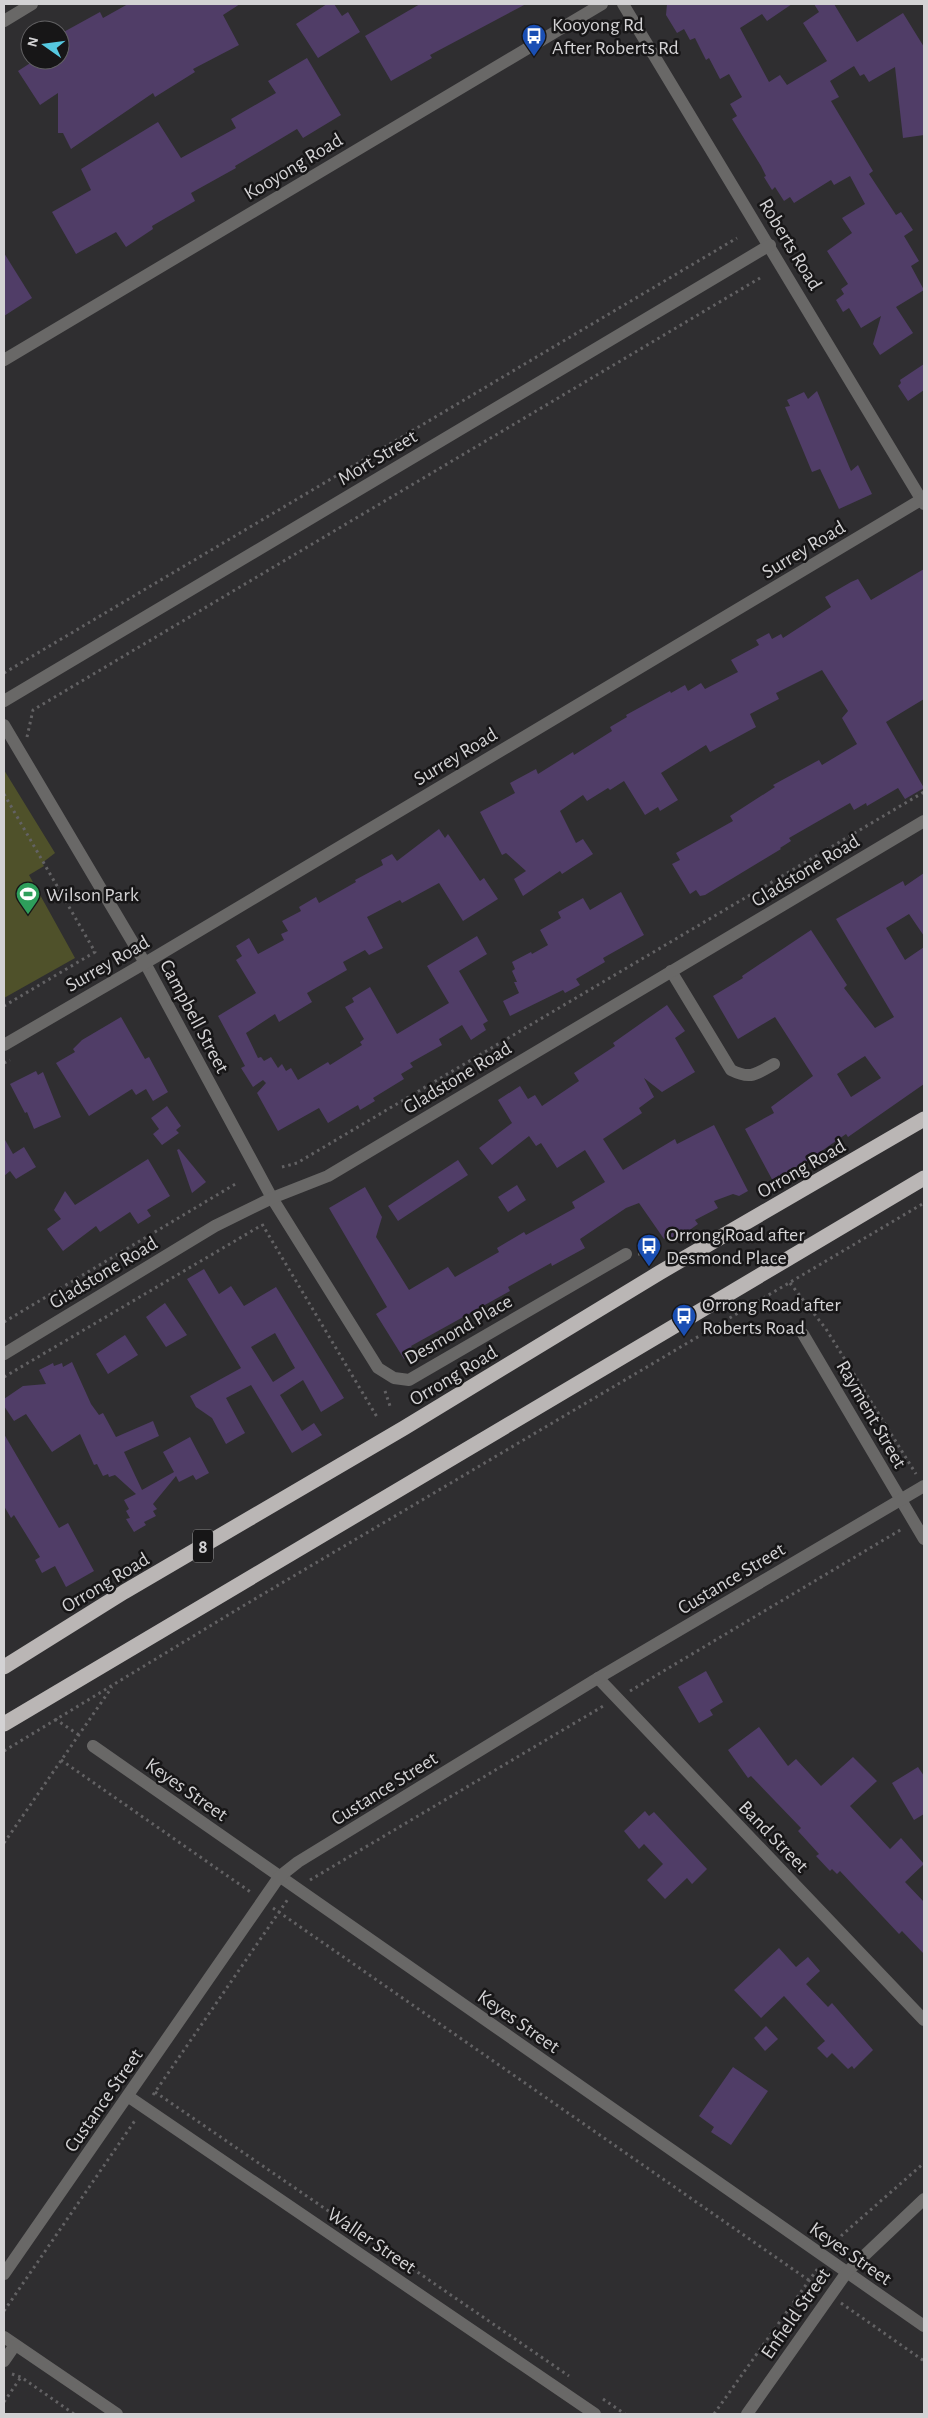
<svg xmlns="http://www.w3.org/2000/svg" width="928" height="2418" font-family="'Alegreya Sans',sans-serif">
<rect width="100%" height="100%" fill="#2f2e30"/>
<path fill="#4f512a" d="M4 770 55 853 42 863 44 866 29 875 75 958 4 998Z"/>
<g fill="#503d67" fill-rule="evenodd">
<path d="M128 4H240L223 15 239 45 193 69 195 72 155 97 153 93 71 149 63 133H58V93L40 105 18 71 35 60H60V34L100 12 103 18Z"/>
<path d="M327 4H334L342 16 348 12 360 32 318 58 296 24Z"/>
<path d="M420 4H526L430 55 432 58 391 81 365 36Z"/>
<path d="M667 4H792L767 21 762 14 740 28 769 82 780 75 787 85 827 61 803 23 819 12 814 4H834L857 42 903 13 924 47V135L903 138 895 67 869 82 864 74 860 76 854 66 830 81 839 97 831 101 873 171 869 174 896 215 901 212 913 230 904 236 919 261 911 266 924 290 896 307 913 333 880 355 873 344 881 316 861 328 849 308 843 312 836 300 844 294 841 289 848 284 827 251 852 233 842 218 865 204 850 176 834 185 831 180 794 203 790 197 784 201 775 187 772 190 764 177 766 176 761 166 732 119 737 116 730 104 742 97 729 74 720 79 709 58 706 60 695 38 690 40 684 29 677 33 666 15Z"/>
<path d="M307 58 341 115 303 138 297 129 235 166 236 168 191 193 195 201 152 226 153 229 126 247 116 232 76 254 52 212 91 190 81 169 158 122 181 158 236 128 231 119 276 93 268 81Z"/>
<path d="M4 253 32 298 4 316Z"/>
<path d="M924 364V390L908 401 898 386 901 383 900 380Z"/>
<path d="M817 391 851 471 858 465 872 494 839 509 820 469 812 472 785 407 790 406 787 400 804 392 808 399Z"/>
<path d="M924 569V699L886 722 924 788 905 799 898 788 867 806 866 803 854 810 850 803 789 838 791 841 780 848 781 849 705 895 700 896 696 890 690 894 672 864 680 860 676 853 733 821 730 816 775 787 773 785 819 760 822 765 857 744 842 718 848 711 822 670 776 693 779 699 750 714 756 727 710 752 706 745 661 773 678 800 660 811 658 807 645 815 624 781 610 790 608 788 587 801 583 795 560 811 576 843 583 839 593 854 562 874 560 871 523 896 514 879 526 871 506 853 502 855 480 812 515 793 510 783 536 769 538 774 573 752 574 755 612 731 610 727 627 717 626 715 670 691 671 693 685 685 688 691 701 683 705 689 738 672 731 660 759 645 756 640 769 633 772 639 781 634 783 638 831 607 825 597 851 582 858 579 871 600Z"/>
<path d="M439 829 445 838 448 834 480 881 484 878 498 899 463 921 439 883 402 903 400 900 367 917 383 948 369 955 365 950 343 962 347 970 307 993 312 1002 279 1022 275 1014 246 1033 258 1058 261 1057 264 1061 271 1057 278 1068 282 1064 286 1071 291 1068 298 1080 328 1062 330 1065 362 1045 360 1042 364 1039 345 1007 354 1002 352 998 370 987 397 1034 449 1003 427 966 477 936 487 954 459 971 488 1021 483 1024 486 1030 471 1040 462 1025 439 1039 442 1045 410 1063 413 1067 401 1074 404 1079 373 1098 375 1101 360 1110 358 1105 328 1123 319 1108 278 1131 257 1093 266 1083 263 1080 253 1087 241 1068 245 1066 218 1016 256 993 236 960 242 956 236 946 249 938 258 954 284 940 281 934 288 931 282 921 301 911 299 907 316 897 319 903 356 882 355 880 383 865 381 860 392 854 397 861Z"/>
<path d="M924 873V936L909 914 886 928 905 960 924 947V1084L848 1137 846 1134 800 1166 801 1168 774 1183 745 1129 774 1113 771 1107 813 1076 775 1017 738 1039 713 996 743 978 742 976 811 930 847 985 844 988 875 1028 894 1017 836 919 903 881 905 886ZM865 1056 881 1078 851 1097 837 1074Z"/>
<path d="M621 892 644 935 603 958 605 962 576 979 580 985 565 993 563 990 510 1016 503 1001 519 993 514 982H517L512 971 515 969 512 962 531 952 532 954 548 945 540 930 561 918 558 912 583 898 590 910Z"/>
<path d="M667 1005 685 1031 675 1038 695 1072 662 1092 644 1078 654 1097 639 1108 642 1113 603 1139 623 1170 675 1139 677 1144 714 1125 748 1191 739 1196 733 1194 714 1201 718 1208 695 1220 698 1224 684 1234 682 1231 672 1238 669 1235 664 1239 639 1203 626 1208 580 1239 585 1248 552 1266 551 1263 508 1287 510 1291 411 1346 415 1352 404 1359 376 1314 387 1307 329 1208 365 1187 382 1217 376 1237 409 1290 448 1267 455 1277 499 1252 497 1248 524 1232 526 1235 575 1208 572 1202 605 1182 585 1150 557 1168 541 1143 536 1146 529 1136 492 1165 479 1148 512 1123 498 1100 520 1086 528 1099 535 1095 542 1106 579 1081 574 1073 615 1046 613 1043Z"/>
<path d="M121 1017 145 1059 149 1057 168 1092 153 1101 146 1089 136 1095 132 1089 89 1116 56 1063 75 1052 73 1049 82 1040Z"/>
<path d="M36 1071 38 1075 43 1072 61 1117 34 1129 27 1112 25 1113 10 1084Z"/>
<path d="M167 1106 181 1126 176 1130 179 1133 162 1145 153 1134 159 1129 151 1118Z"/>
<path d="M4 1138 13 1154 24 1147 36 1167 16 1179 10 1171 4 1176Z"/>
<path d="M179 1149 206 1182 192 1193 177 1150Z"/>
<path d="M148 1159 170 1196 147 1210 151 1216 138 1224 130 1212 100 1232 96 1226 63 1251 47 1229 61 1219 54 1210 65 1191 75 1205Z"/>
<path d="M458 1160 468 1175 398 1221 388 1206Z"/>
<path d="M517 1185 526 1200 508 1212 498 1197Z"/>
<path d="M204 1269 219 1294 231 1286 244 1306 276 1287 344 1398 321 1412 303 1380 280 1395 302 1431 314 1423 322 1435 292 1453 251 1385 226 1398 245 1433 226 1444 212 1418 196 1407 190 1396 241 1368 187 1279ZM275 1333 295 1368 273 1382 251 1347Z"/>
<path d="M165 1303 187 1335 166 1347 146 1317Z"/>
<path d="M125 1335 138 1355 108 1374 96 1354Z"/>
<path d="M72 1362 91 1404 99 1415 103 1413 116 1437 153 1421 159 1436 124 1452 142 1490 174 1472 163 1452 190 1437 209 1473 196 1480 193 1475 179 1482 176 1476 153 1504 157 1509 153 1511 156 1516 144 1522 146 1525 134 1532 126 1519 130 1518 126 1511 129 1509 124 1500 136 1494 115 1475 109 1477 108 1474 103 1476 97 1464 94 1465 80 1434 52 1452 26 1414 14 1421 4 1406V1399L23 1386 46 1384 39 1370 53 1363 54 1366 62 1363 63 1367Z"/>
<path d="M4 1434 59 1528 68 1523 94 1571 66 1587 55 1566 42 1573 35 1560 40 1557 14 1515 11 1518 4 1506Z"/>
<path d="M706 1671 723 1702 710 1710 713 1715 699 1723 678 1687Z"/>
<path d="M759 1727 788 1766 796 1759 821 1786 853 1757 877 1781 850 1806 890 1849 901 1838 924 1864 905 1882 924 1902V1954L902 1931 899 1934 840 1871 837 1874 832 1869 830 1871 816 1856 819 1854 798 1831 801 1828 751 1776 748 1778 728 1750Z"/>
<path d="M918 1767 924 1776V1814L914 1820 892 1783Z"/>
<path d="M645 1811 649 1816 654 1812 707 1869 692 1884 687 1878 665 1899 647 1880 663 1864 644 1844 639 1849 624 1831Z"/>
<path d="M779 1948 796 1967 808 1957 820 1971 806 1984 828 2007 832 2003 873 2050 854 2069 852 2066 848 2069 832 2053 827 2058 817 2048 825 2041 784 1996 761 2018 734 1990Z"/>
<path d="M766 2026 778 2039 765 2051 754 2038Z"/>
<path d="M733 2067 768 2091 731 2145 711 2132 714 2127 699 2116Z"/>
</g>
<g fill="none" stroke-linecap="round" stroke-linejoin="round">
<g stroke="#636264" stroke-width="3" stroke-dasharray="2.5 4" stroke-linecap="butt">
<path d="M4 673 737 238"/>
<path d="M27 737 33 710 760 278"/>
<path d="M4 794 95 952 4 1006"/>
<path d="M4 1063 10 1060"/>
<path d="M282 1167 297 1163 924 792"/>
<path d="M262 1224 377 1417"/>
<path d="M638 1254H647L651 1260"/>
<path d="M790 1283 826 1329 916 1474"/>
<path d="M4 1322 237 1183"/>
<path d="M4 1377 262 1225"/>
<path d="M385 1391 391 1409"/>
<path d="M630 1691 902 1529"/>
<path d="M55 1719 79 1735"/>
<path d="M4 1751 243 1606 924 1203"/>
<path d="M61 1760 252 1893"/>
<path d="M4 1843 112 1687"/>
<path d="M310 1880 605 1705"/>
<path d="M273 1908 820 2288"/>
<path d="M155 2092 569 2376"/>
<path d="M153 2095 288 1899"/>
<path d="M834 2247 842 2235 924 2163"/>
<path d="M841 2303 924 2361"/>
<path d="M4 2311 136 2119"/>
<path d="M12 2374 21 2377 74 2414"/>
<path d="M603 2399 625 2414"/>
<path d="M4 2402 21 2377"/>
<path d="M714 2414 818 2268"/>
</g>
<g stroke="#696867" stroke-width="12">
<path d="M623 4 924 504"/>
<path d="M4 21 32 4"/>
<path d="M4 360 602 4"/>
<path d="M4 701 770 245"/>
<path d="M4 725 145 963 272 1198 378 1368 394 1378 409 1380 626 1254"/>
<path d="M671 971 731 1070C751 1080 756 1074 774 1064"/>
<path d="M4 1045 157 956 924 498"/>
<path d="M803 1334 924 1539"/>
<path d="M4 1354 215 1226 272 1198 328 1176 924 821"/>
<path d="M598 1678 924 2020"/>
<path d="M93 1746 924 2326"/>
<path d="M129 2097 595 2414"/>
<path d="M4 2274 279 1877 298 1862 598 1678 924 1486"/>
<path d="M4 2337 117 2414"/>
<path d="M4 2361 15 2345"/>
<path d="M747 2414 847 2272 924 2199"/>
</g>
<g stroke="#bab6b5" stroke-width="15">
<path d="M4 1667 124 1592 404 1428 659 1273 924 1119"/>
<path d="M4 1724 924 1178"/>
</g>
</g>
<defs>
<symbol id="bus-pin" viewBox="-11 -11 22 30"><path d="M0 17L-7.5 6A9.5 9.5 0 1 1 7.5 6Z" fill="#1a4fb4" stroke="#171617"/><path d="M-5-6H5V4H4V6H2V4H-2V6H-4V4H-5ZM-3.5-4V0h7V-4ZM-3.5 1.2v1.5H-2V1.2ZM2 1.2v1.5H3.5V1.2Z" fill="#fff"/></symbol>
<symbol id="stadium-pin" viewBox="-11 -11 22 30"><path d="M0 17L-7.5 6A9.5 9.5 0 1 1 7.5 6Z" fill="#2e9e5b" stroke="#171617"/><path d="M0-5a6.5 5 0 1 0 0 10a6.5 5 0 1 0 0-10ZM-3.5-1.8h7v3.6h-7Z" fill="#fff"/></symbol>
</defs>
<g fill-rule="evenodd">
<use href="#bus-pin" x="520" y="22" width="28" height="38"/>
<use href="#stadium-pin" x="14" y="880" width="28" height="38"/>
<use href="#bus-pin" x="635" y="1232" width="28" height="38"/>
<use href="#bus-pin" x="670" y="1302" width="28" height="38"/>
</g>
<g text-anchor="middle" stroke-width="5" stroke-linejoin="round" paint-order="stroke">
<rect fill="#171617" stroke="#9b9a9b" stroke-width="1" x="193" y="1529.5" width="20" height="33" rx="4"/>
<g font-size="19" font-weight="bold" fill="#d3d2d4">
<text x="203" y="1553">8</text>
</g>
<g font-size="20" fill="#d3d2d4" stroke="#171617" text-anchor="start">
<text x="552" y="31">Kooyong Rd<tspan x="552" dy="23">After Roberts Rd</tspan></text>
<text x="46" y="901">Wilson Park</text>
<text x="666" y="1241">Orrong Road after<tspan x="666" dy="23">Desmond Place</tspan></text>
<text x="702" y="1311">Orrong Road after<tspan x="702" dy="23">Roberts Road</tspan></text>
</g>
<g font-size="20" fill="#d3d2d4" stroke="#171617">
<text transform="translate(293 166) rotate(-31)" y="7">Kooyong Road</text>
<text transform="translate(791 244) rotate(59)" y="7">Roberts Road</text>
<text transform="translate(377 457) rotate(-31)" y="7">Mort Street</text>
<text transform="translate(803 549) rotate(-31)" y="7">Surrey Road</text>
<text transform="translate(455 756) rotate(-31)" y="7">Surrey Road</text>
<text transform="translate(805 870) rotate(-31)" y="7">Gladstone Road</text>
<text transform="translate(107 963) rotate(-30)" y="7">Surrey Road</text>
<text transform="translate(195 1016) rotate(62)" y="7">Campbell Street</text>
<text transform="translate(457 1077) rotate(-31)" y="7">Gladstone Road</text>
<text transform="translate(801 1168) rotate(-30)" y="7">Orrong Road</text>
<text transform="translate(103 1272) rotate(-31)" y="7">Gladstone Road</text>
<text transform="translate(458 1329) rotate(-30)" y="7">Desmond Place</text>
<text transform="translate(453 1375) rotate(-31)" y="7">Orrong Road</text>
<text transform="translate(872 1414) rotate(60)" y="7">Rayment Street</text>
<text transform="translate(731 1578) rotate(-31)" y="7">Custance Street</text>
<text transform="translate(105 1582) rotate(-31)" y="7">Orrong Road</text>
<text transform="translate(384 1788) rotate(-32)" y="7">Custance Street</text>
<text transform="translate(187 1789) rotate(35)" y="7">Keyes Street</text>
<text transform="translate(774 1836) rotate(46)" y="7">Band Street</text>
<text transform="translate(519 2021) rotate(35)" y="7">Keyes Street</text>
<text transform="translate(103 2100) rotate(-55)" y="7">Custance Street</text>
<text transform="translate(372 2240) rotate(34)" y="7">Waller Street</text>
<text transform="translate(851 2253) rotate(35)" y="7">Keyes Street</text>
<text transform="translate(795 2313) rotate(-55)" y="7">Enfield Street</text>
</g>
</g>
<rect width="928" height="2418" fill="none" stroke="#d3d2d4" stroke-width="10"/>
<g transform="translate(45 45) rotate(284)"><circle r="24" fill="#171617" stroke="#626163"/>
<path d="M0-4L9 19L0 12L-9 19Z" fill="#56c9e1"/>
<text y="-8" font-size="14" font-weight="bold" text-anchor="middle" fill="#d3d2d4">N</text>
</g>
</svg>
